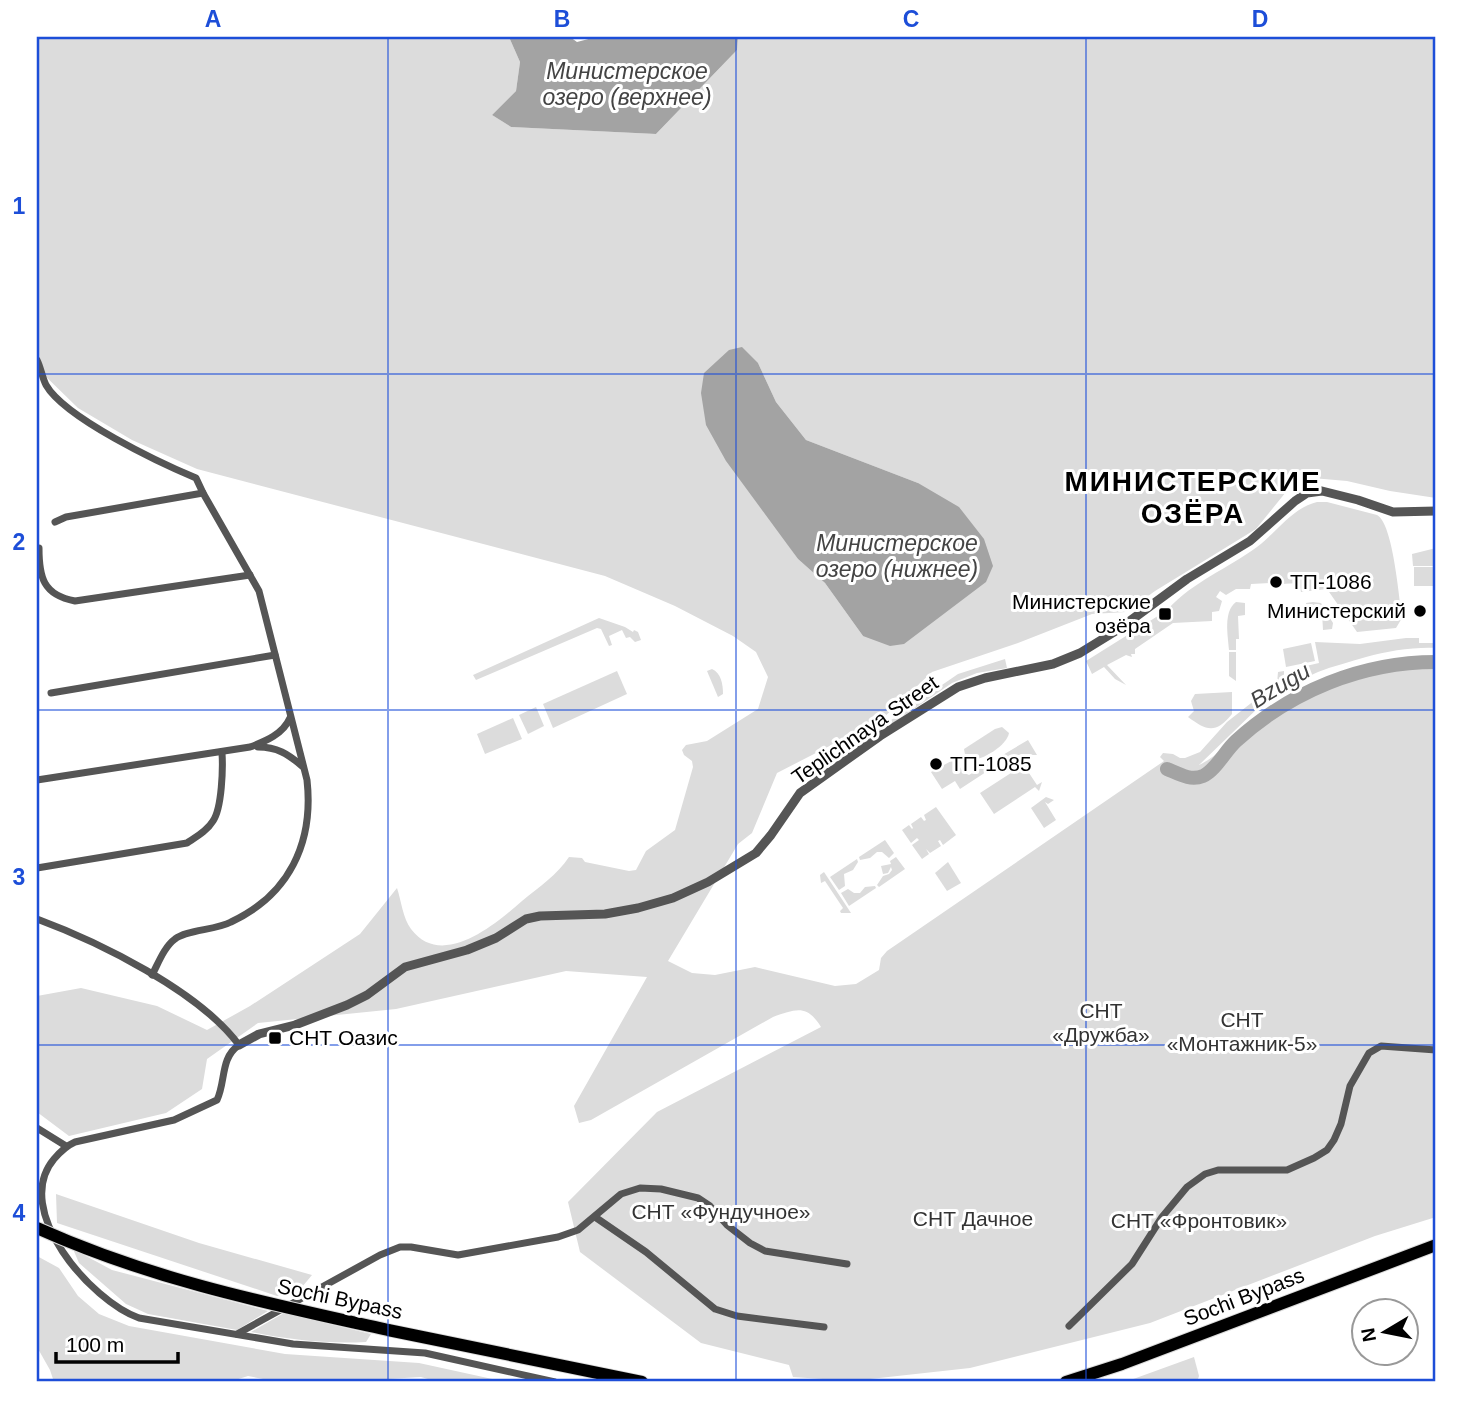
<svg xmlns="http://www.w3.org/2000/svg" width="1473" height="1419" font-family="Arial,sans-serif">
<rect width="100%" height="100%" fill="#fff"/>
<g fill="#dcdcdc" fill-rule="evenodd">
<path d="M37 37H509L520 62 516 91 492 115 511 127 656 134 737 50 738 37H1436V498L1390 491 1347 481 1312 478 1290 487 1256 529 1155 591 1126 612 1092 614 1018 643 932 672 882 719 777 773 752 833 738 844 668 961 692 973 715 975 755 967 835 986 856 984 879 970 881 958 887 951 1164 761 1160 757 1163 753 1173 754 1180 758H1185L1200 752 1227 722 1269 689 1278 691 1280 694 1260 706 1199 765C1218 757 1231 737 1248 724 1265 712 1282 697 1301 688 1344 668 1390 659 1436 656V1217L1375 1236 1150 1323 970 1368 852 1381 793 1377 789 1365 701 1343 580 1252 568 1202 657 1112 821 1027C807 1004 796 1009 773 1017L591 1120 579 1123 574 1106 647 977 566 971 396 1009 258 1023 207 1059 202 1089 166 1113 69 1136 37 1112V996L81 988 157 1006 207 1030 250 1006 360 934 397 888C401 900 403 919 411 929 442 970 496 924 522 901 539 887 557 875 569 857L582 858 585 862 629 871 636 870 646 851 675 830 693 767 692 761 684 755 682 750 686 745 707 741 758 709 768 677 756 652 733 636 675 606 605 576 197 469 132 440 78 408 37 368ZM758 363 776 402 806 440 918 483 863 636 825 583 798 559 776 527Z"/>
<path d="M1317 502H1327L1377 515C1393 523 1399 598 1402 618L1396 628 1357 632 1327 589 1301 592 1299 583 1281 584V576H1271L1270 583 1251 584 1250 589H1236L1226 595 1220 591 1216 597 1222 601 1219 611 1212 612V621L1173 623 1135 649V654H1131L1132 657 1126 655 1107 665 1126 685 1115 679 1104 667 1092 674 1086 661 1161 614 1164 617 1170 613 1168 609C1194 581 1227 569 1257 547 1277 532 1292 508 1317 502Z"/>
<path d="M1436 548V566H1413L1412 554Z"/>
<rect x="1414" y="567" width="22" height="19"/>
<path d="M1236 602 1245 603V615L1238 616 1239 639H1236V650H1229C1228 635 1223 612 1236 602Z"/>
<path d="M1313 602 1321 603 1333 623 1332 629 1323 630 1322 613H1307L1306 603Z"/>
<path d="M599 618 625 627 633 632 634 630 638 632 641 640 635 642 630 637 626 638 622 630 609 636 612 645 609 646 601 629 597 628 476 680 473 675Z"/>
<path d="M1406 638H1419V643H1436V648C1413 647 1388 651 1366 657 1350 662 1333 666 1318 672 1303 678 1294 688 1277 683L1278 672 1284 671V679L1287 680 1289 675 1304 672 1306 666 1319 663 1315 642 1360 644Z"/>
<path d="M1311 643 1315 661 1286 667 1283 649Z"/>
<path d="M1229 652H1236V681L1229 676Z"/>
<path d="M1005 659 1007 668 977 673 952 683 880 732 878 729 958 674Z"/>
<path d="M712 669C721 673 723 684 723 694L718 697 707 671Z"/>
<path d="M617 671 627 694 553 728 543 704Z"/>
<path d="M1232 692V714C1215 735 1206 730 1188 717L1194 711 1191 701 1195 694Z"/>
<path d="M536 707 544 726 528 734 519 715Z"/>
<path d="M513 718 522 739 485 754 477 734Z"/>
<path d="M1002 727 1009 733C1007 746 979 763 966 760L964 749 995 729Z"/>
<path d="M1028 740 1037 755H1012L960 789 955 781 942 789 931 772 955 759 963 772 969 775Z"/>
<path d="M1020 761H1029L1030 763 1025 767 1037 785 1042 782 1039 791 1035 787 994 814 980 793 1014 771 1015 773 1024 768Z"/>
<path d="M1046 797 1054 800 1048 804 1045 802 1056 820 1044 828 1031 808Z"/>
<path d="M936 807 956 835 943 845 940 840 938 841 941 846 930 853 926 849 929 854 922 859 912 845 919 840 917 838 911 843 902 830 909 825 912 829 913 828 911 824 921 817 924 821 926 820 924 815Z"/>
<path d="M885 840 894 853 889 858 882 852H877L870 858 860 860 859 857Z"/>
<path d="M896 857 905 869 879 887 877 885 883 876 889 874 892 870 891 867 888 873 883 874 881 866 891 864 890 861Z"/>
<path d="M857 859 858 862 853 870 844 874 845 886 839 890 830 877Z"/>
<path d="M948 862 961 883 947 891 935 873Z"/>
<path d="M824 872 851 913H841L840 911 843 908 825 881 821 883 820 875Z"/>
<path d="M875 886 876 888 849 906 841 893 848 889 854 893H860L865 887Z"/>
<path d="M56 1194 199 1243 312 1275 297 1293 277 1296 57 1223Z"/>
<path d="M73 1249 112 1270 268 1311 237 1330 148 1314 126 1304 79 1263Z"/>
<path d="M37 1256 59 1268 78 1296 99 1314 129 1326 285 1354 419 1363 506 1382H438L421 1377 336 1382H279L248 1376 229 1382H54L50 1370 37 1347Z"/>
<path d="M284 1313 371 1334 366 1342C327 1344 289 1340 251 1332Z"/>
<path d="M1194 1357 1199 1376 1197 1382H1125Z"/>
</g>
<g fill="#a3a3a3">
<path d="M509 37H570L577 42 596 37H738L737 50 656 134 511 127 492 115 516 91 520 62Z"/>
<path d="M742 347 758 363 776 402 806 440 918 483 959 507 984 539 993 566 986 582 904 644 890 646 863 636 825 583 798 559 726 461 706 425 701 393 704 373 729 350Z"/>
</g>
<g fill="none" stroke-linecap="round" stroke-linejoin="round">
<path stroke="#a3a3a3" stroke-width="14" d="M1167 769C1179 774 1190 781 1203 776 1216 770 1225 751 1236 741 1291 691 1362 662 1436 662"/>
<defs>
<g id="trunk">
<path d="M388 1330 642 1382"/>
<path d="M1066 1382 1122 1364 1436 1245"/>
</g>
</defs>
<use href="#trunk" stroke="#dbdbdb" stroke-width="14"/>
<g stroke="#555" stroke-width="7">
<path d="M37 360C41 368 42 377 46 385 65 418 160 463 196 478L203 493 259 591 307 780C314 843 289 895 231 922 216 930 186 930 175 939 164 947 158 964 152 975"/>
<path d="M55 522 66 517 203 493"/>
<path d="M39 548C39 577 43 595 75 601L250 575"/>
<path d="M51 693 275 655"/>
<path d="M258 747C277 747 288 754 302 766"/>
<path d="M37 780 250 747C266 741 283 734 290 718"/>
<path d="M37 868 187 843C196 837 207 831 213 821 222 808 223 768 222 753"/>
<path d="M37 919C99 942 199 991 239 1045 220 1058 226 1081 217 1100L174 1120 75 1142C66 1146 60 1152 54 1159 11 1210 91 1301 139 1318L293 1344 425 1353 555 1382"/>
<path d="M37 1128 66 1146"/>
<path d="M595 1217 646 1252 715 1309 737 1316 824 1327"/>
<path d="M1069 1326 1132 1264 1162 1217 1187 1187 1205 1174 1218 1170H1287L1314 1158 1327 1150 1334 1140 1341 1124 1350 1086 1369 1053 1381 1046 1436 1050"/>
<path d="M237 1334 380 1255 400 1247H411L458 1255 558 1237 578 1230 621 1194 640 1188 661 1189 698 1198 710 1206 727 1225 750 1243 765 1251 847 1264"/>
</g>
<path stroke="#555" stroke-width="9" d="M239 1045 259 1034 295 1025 347 1005 367 995 405 967 467 950 496 938 526 919 540 916 605 914 638 908 673 898 708 882 756 853 771 835 800 793 880 736 958 687 985 678 1053 664 1080 653 1119 629 1187 579 1250 541 1295 501 1307 493 1322 491 1358 500 1393 512 1436 511"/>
<use href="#trunk" stroke="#000" stroke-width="12"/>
<defs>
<path id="trunk-bridge" d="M37 1228C153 1280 265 1303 388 1330"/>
</defs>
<use href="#trunk-bridge" stroke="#dbdbdb" stroke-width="14" stroke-linecap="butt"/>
<use href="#trunk-bridge" stroke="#000" stroke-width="12"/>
</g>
<path fill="none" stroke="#1d4ed8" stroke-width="2" stroke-opacity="0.55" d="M388 37V1382M736 37V1382M1086 37V1382M37 374H1436M37 710H1436M37 1045H1436"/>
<g fill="#000" stroke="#fff" stroke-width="2.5">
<circle cx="1276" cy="582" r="7"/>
<circle cx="1420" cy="611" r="7"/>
<rect x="1158" y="607" width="14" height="14" rx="3.5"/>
<circle cx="936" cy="764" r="7"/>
<rect x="268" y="1031" width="14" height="14" rx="3.5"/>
</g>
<g text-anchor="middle" stroke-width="6" stroke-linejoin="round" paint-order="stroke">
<g font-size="21" fill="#000" stroke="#fff" text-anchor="start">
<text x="1290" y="589">ТП-1086</text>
<text x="1151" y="609" text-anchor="end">Министерские<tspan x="1151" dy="24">озёра</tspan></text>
<text x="1406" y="618" text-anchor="end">Министерский</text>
<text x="950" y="771">ТП-1085</text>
<text x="289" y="1045">СНТ Оазис</text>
</g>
<g font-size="21" fill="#000" stroke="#fff">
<text transform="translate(865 730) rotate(-35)" y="7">Teplichnaya Street</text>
<text transform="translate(1244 1297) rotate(-21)" y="7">Sochi Bypass</text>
<text transform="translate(340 1299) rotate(12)" y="7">Sochi Bypass</text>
</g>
<g font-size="21" fill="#333" stroke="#fff">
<text x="1101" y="1018">СНТ<tspan x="1101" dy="24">«Дружба»</tspan></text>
<text x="1242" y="1027">СНТ<tspan x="1242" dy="24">«Монтажник-5»</tspan></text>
<text x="721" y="1219">СНТ «Фундучное»</text>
<text x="973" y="1226">СНТ Дачное</text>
<text x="1199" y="1228">СНТ «Фронтовик»</text>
</g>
<g font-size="23" font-style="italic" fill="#444" stroke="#fff">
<text x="627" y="79">Министерское<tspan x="627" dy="26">озеро (верхнее)</tspan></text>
<text x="897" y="551">Министерское<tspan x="897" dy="26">озеро (нижнее)</tspan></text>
<text transform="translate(1280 685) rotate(-31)" y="8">Bzugu</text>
</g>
<g font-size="28" font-weight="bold" letter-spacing="2" fill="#000" stroke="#fff">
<text x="1193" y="491">МИНИСТЕРСКИЕ<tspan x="1193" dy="32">ОЗЁРА</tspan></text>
</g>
</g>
<rect width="1473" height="1419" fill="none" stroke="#ffffff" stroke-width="77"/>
<g transform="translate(1385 1332) rotate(260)"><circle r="33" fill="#ffffff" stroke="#999999" stroke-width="2"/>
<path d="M0-5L12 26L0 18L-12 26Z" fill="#000000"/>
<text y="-10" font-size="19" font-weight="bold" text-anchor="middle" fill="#000000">N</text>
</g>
<path d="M56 1352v10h122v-10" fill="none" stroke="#000000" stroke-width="3.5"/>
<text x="66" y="1352" font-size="21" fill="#000000" stroke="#ffffff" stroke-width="5" paint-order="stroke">100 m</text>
<rect x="38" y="38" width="1396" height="1342" fill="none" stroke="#1d4ed8" stroke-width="2.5"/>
<g font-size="23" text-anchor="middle" font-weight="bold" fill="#1d4ed8">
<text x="213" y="27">A</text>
<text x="562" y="27">B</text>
<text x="911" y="27">C</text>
<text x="1260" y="27">D</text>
<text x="19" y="214">1</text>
<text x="19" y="550">2</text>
<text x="19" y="885">3</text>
<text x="19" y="1221">4</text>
</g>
</svg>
